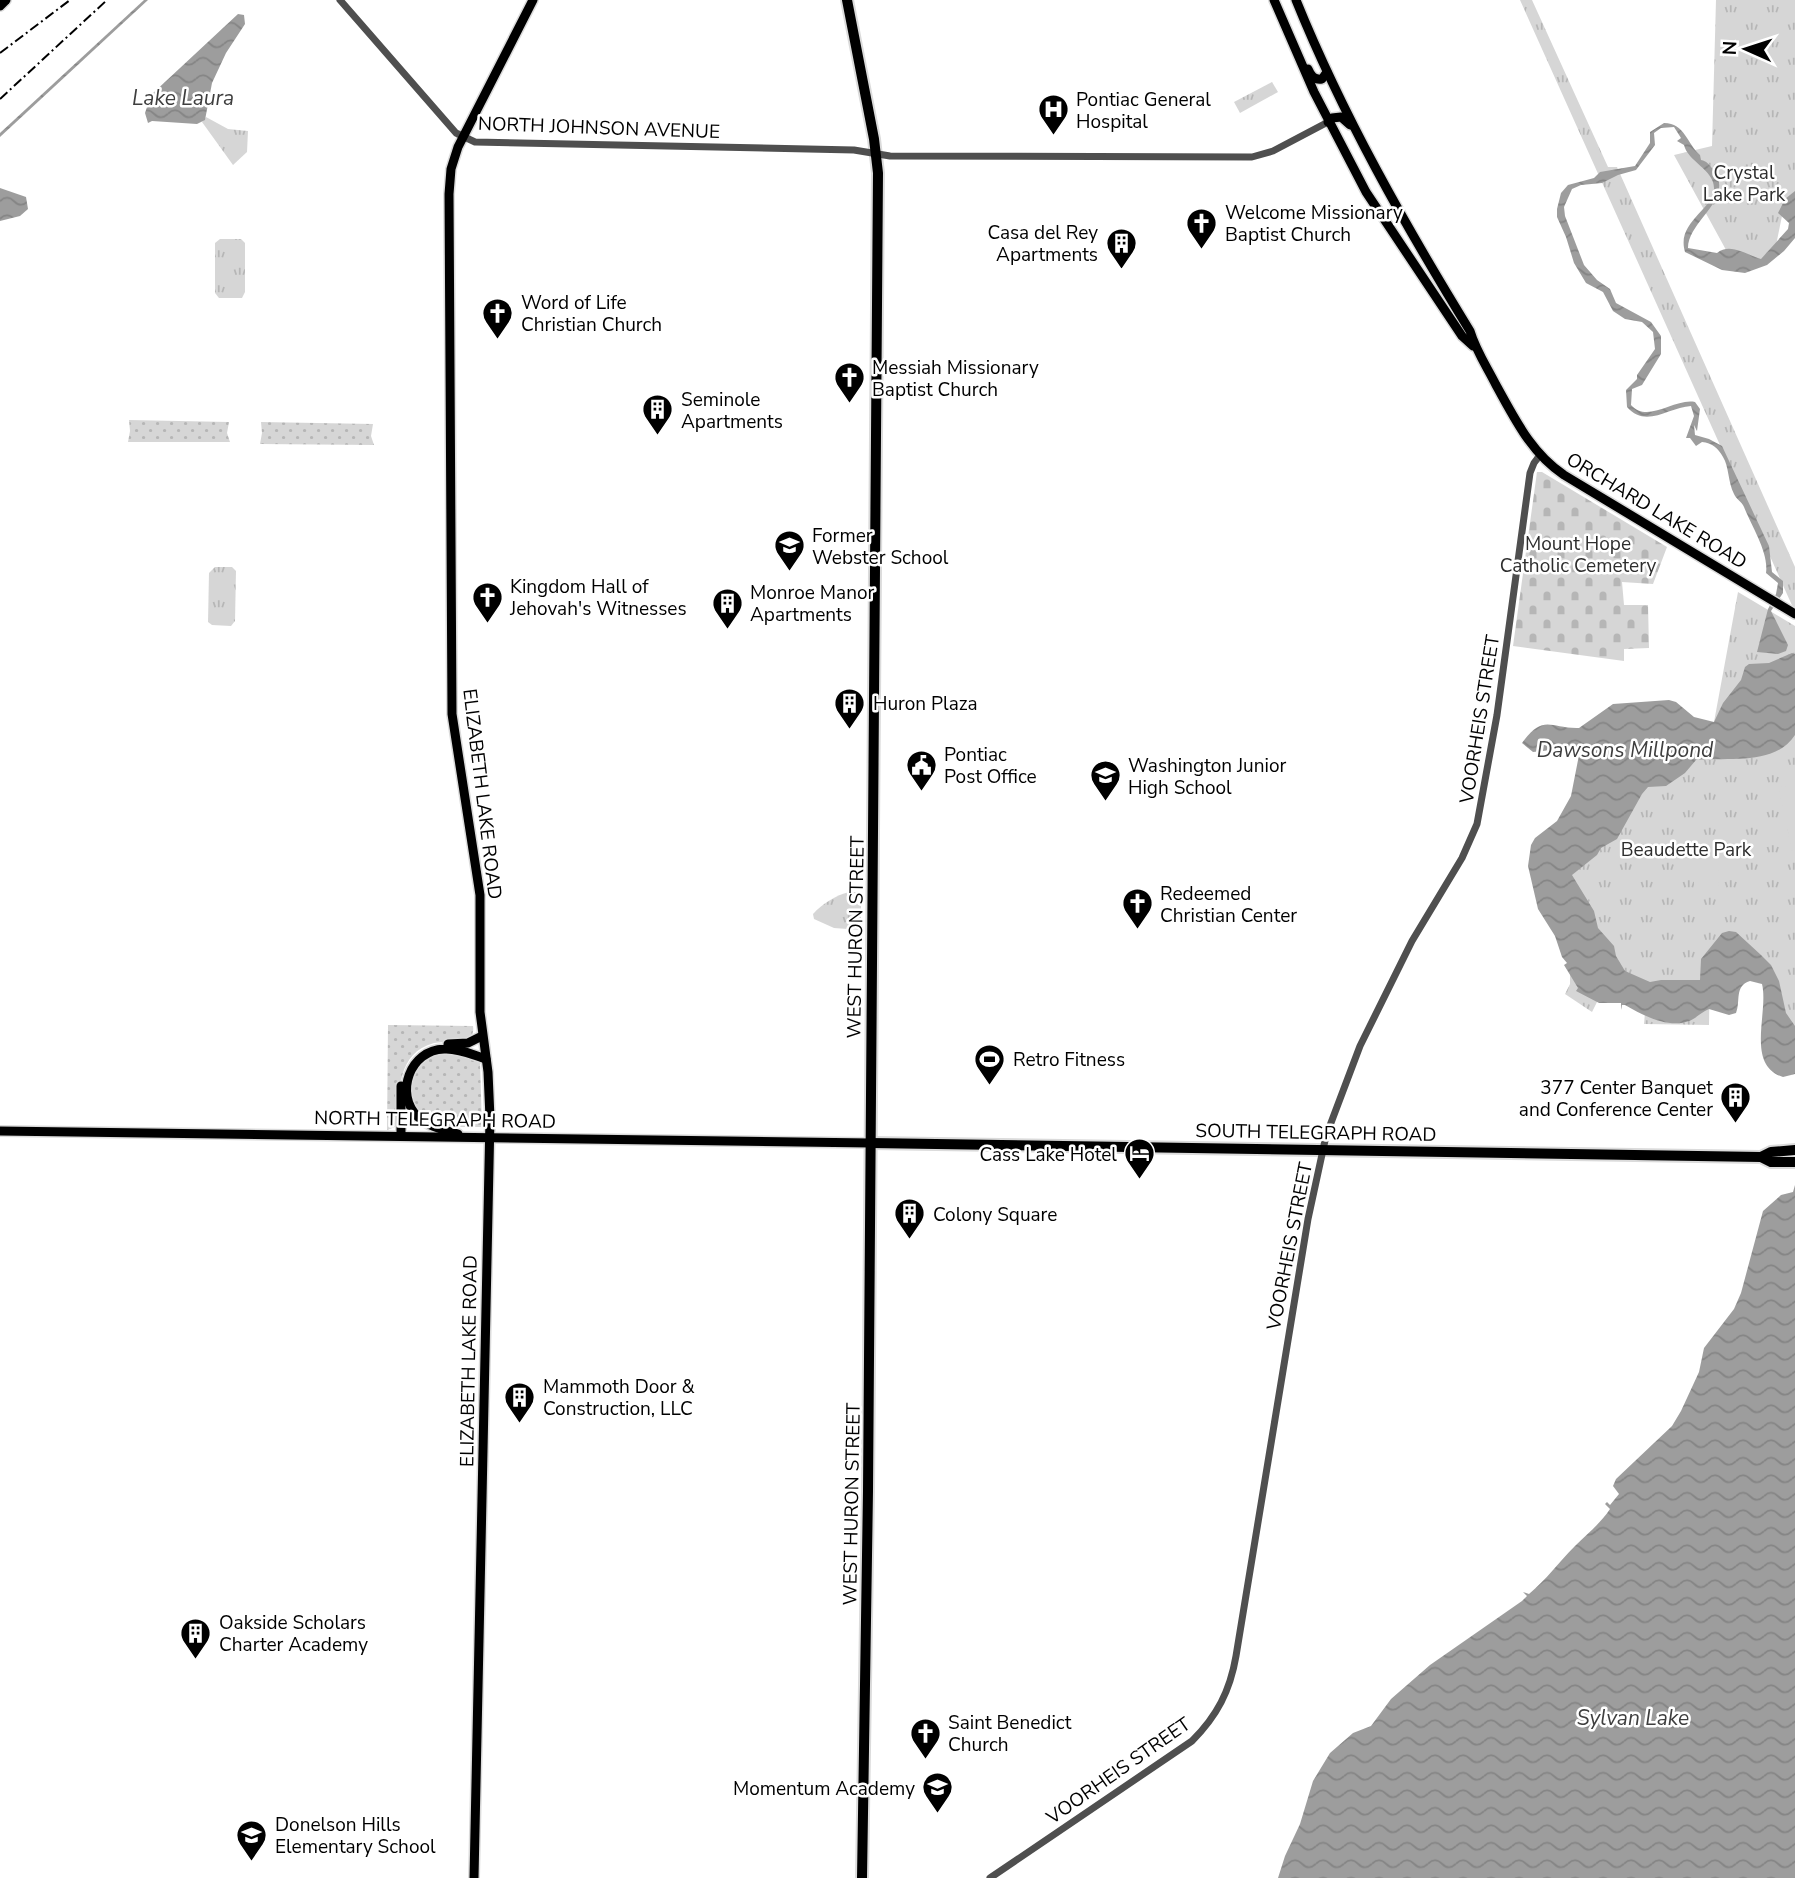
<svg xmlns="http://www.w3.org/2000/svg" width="1795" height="1878" font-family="'Nunito Sans',sans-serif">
<defs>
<pattern id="grass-dots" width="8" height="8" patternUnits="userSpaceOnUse" patternTransform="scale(1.75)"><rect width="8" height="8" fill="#d6d6d6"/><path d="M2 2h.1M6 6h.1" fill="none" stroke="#b6b6b6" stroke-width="1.8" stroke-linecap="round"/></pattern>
<pattern id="cemetery-stones" width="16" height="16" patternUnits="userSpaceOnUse" patternTransform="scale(1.75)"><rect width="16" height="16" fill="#d6d6d6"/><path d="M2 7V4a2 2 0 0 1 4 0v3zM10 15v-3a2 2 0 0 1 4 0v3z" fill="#b6b6b6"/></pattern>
<pattern id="park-tufts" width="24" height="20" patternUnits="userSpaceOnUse" patternTransform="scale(1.75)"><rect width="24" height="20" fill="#d6d6d6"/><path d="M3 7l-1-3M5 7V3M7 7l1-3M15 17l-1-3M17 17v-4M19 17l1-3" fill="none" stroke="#b6b6b6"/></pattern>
<pattern id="water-waves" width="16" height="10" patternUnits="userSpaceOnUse" patternTransform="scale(1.75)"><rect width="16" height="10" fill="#9d9d9d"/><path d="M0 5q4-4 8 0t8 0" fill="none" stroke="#858585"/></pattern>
</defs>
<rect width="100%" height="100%" fill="#fff"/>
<g fill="url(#grass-dots)">
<path d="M129 420 229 422 227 433 230 442H128L130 431Z"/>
<path d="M261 422 373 424 371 436 374 445 260 444 262 433Z"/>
<path d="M388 1025 473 1026C474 1033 472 1036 467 1041 456 1043 445 1041 434 1043 397 1053 399 1091 398 1122L395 1127 387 1130Z"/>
<path d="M448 1051 478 1060 480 1063 482 1127H442L419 1116 408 1091 414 1070 428 1057Z"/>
</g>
<path fill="url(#cemetery-stones)" d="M1537 472H1542L1667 547 1653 584 1622 582 1624 605H1648L1649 648 1624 649V661L1513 646Z"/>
<g fill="url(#park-tufts)">
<path d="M1520 0H1532L1608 167H1617L1795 567V612Z"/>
<path d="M1716 0H1795V199L1783 211 1774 255 1737 270 1674 155 1712 146Z"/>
<path d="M1272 82 1278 92 1240 113 1234 102Z"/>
<path d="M206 117 228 129 248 131 247 152 233 165 202 122Z"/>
<path d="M220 239H241L245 243V292L242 298H219L215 293V243Z"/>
<path d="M215 567H232L236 571 235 621 231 626 212 625 208 622 209 573Z"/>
<path d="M1738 592 1795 626V1058L1762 970 1710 958 1709 1025 1644 1024 1645 1013 1615 988 1597 1002 1592 1012 1565 994 1570 984V840L1714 722Z"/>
<path d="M849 892H861V930L834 928 814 919 813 914C822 904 836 895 849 892Z"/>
</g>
<g fill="#d6d6d6">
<path d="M1795 784V850L1792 851 1779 790 1781 787Z"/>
<path d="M1694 859H1719L1718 888H1694Z"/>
</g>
<g fill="url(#water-waves)">
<path d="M144 0H148L0 137V133Z"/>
<path d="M238 14 244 15 245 24 226 53 212 83 205 120 197 124 152 121 148 123 145 113 151 95Z"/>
<path d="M1664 123C1685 123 1687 144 1700 155L1701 160C1707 161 1708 164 1713 169 1736 199 1688 220 1688 248L1717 253C1730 242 1747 255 1761 259L1788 229 1789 223 1778 213 1785 199 1795 191V238L1784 251 1767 265 1745 273 1722 270 1685 252C1676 222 1713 210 1714 189 1715 170 1688 162 1684 145L1677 141 1681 138 1674 127 1661 128 1654 133 1655 145 1636 170 1618 175 1602 183 1581 185 1572 189 1564 207 1565 216 1584 265 1597 280 1610 289 1616 303 1651 322 1661 336V354L1642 385 1632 389 1631 405C1648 424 1674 398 1695 402L1700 409 1697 431 1694 425 1695 435 1709 439 1722 446 1769 546 1772 572 1783 581V593L1771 611 1788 645 1786 651 1778 654 1757 652 1768 609 1776 594 1778 583 1766 573C1769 553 1752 527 1744 507 1742 502 1736 499 1734 494 1728 483 1729 466 1723 457 1718 448 1712 443 1702 442L1696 446 1690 438H1686L1694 416 1691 406C1669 407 1646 429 1627 407L1626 390 1637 379V375L1655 349 1653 332 1642 322 1625 319 1613 311 1603 292 1586 283 1574 263 1566 237 1557 217V209L1561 193 1568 185 1594 178 1600 172 1635 166 1650 143V132Z"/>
<path d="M0 188 26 197 28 209 20 216 0 221Z"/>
<path d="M1792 653 1795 654V735C1775 766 1728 757 1696 760L1685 773 1666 786 1648 787 1642 794 1617 839 1601 848 1597 855 1572 875 1594 911 1598 928 1614 946 1616 956 1625 971 1650 982 1661 980H1700L1701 959 1722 933 1729 931 1736 932 1761 955 1771 965 1779 981 1786 1013 1795 1026V1074L1783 1077C1745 1065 1769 1012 1762 984L1750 981C1734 986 1741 1001 1736 1013L1729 1015 1709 1009C1701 1012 1697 1018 1689 1021 1669 1029 1642 1015 1625 1005H1622L1621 1010V1003H1599L1576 991 1578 988 1564 965 1567 963 1562 957 1555 936 1538 909 1528 866 1531 845 1535 838 1557 821 1571 796 1579 755 1570 748 1533 752 1522 743C1544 713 1550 729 1579 728L1613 704 1669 700 1676 702 1694 717 1714 722 1723 703 1741 680 1745 667 1749 664 1769 663Z"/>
<path d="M1795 1185V1878H1278L1285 1856 1300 1824 1313 1781 1330 1753 1353 1733 1371 1726 1391 1699 1430 1665 1522 1601 1527 1596 1523 1592 1529 1594C1546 1580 1559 1562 1575 1546 1588 1533 1600 1524 1610 1509L1605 1504 1607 1502 1610 1505 1619 1494 1613 1486 1616 1479 1672 1426 1681 1411 1699 1372 1704 1348 1734 1309 1741 1293 1763 1211 1781 1195 1793 1192Z"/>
</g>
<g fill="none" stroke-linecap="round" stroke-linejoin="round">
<defs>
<g id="major">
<path d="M1274 0 1314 92 1366 192 1462 336 1473 346"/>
<path d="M1296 0C1343 116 1405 225 1470 331 1476 351 1487 367 1496 385 1515 419 1531 453 1564 475L1795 614"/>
<path d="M0 6 6 0"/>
<path d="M1308 69C1311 76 1314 80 1322 79L1327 72"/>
<path d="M1328 122 1332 118 1341 117 1350 125"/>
<path d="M448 1044 468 1043 482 1036"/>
<path d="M401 1086V1136"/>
<path d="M0 1131 870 1143"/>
<path d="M458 1134C444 1130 429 1127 418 1117 394 1094 410 1050 444 1049 459 1048 473 1055 486 1059"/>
<path d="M474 1878 490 1118 488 1072 480 1012V895L452 714 449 194 451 169 458 147 533 0"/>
</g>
<g id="highway">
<path d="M847 0 874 139 878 173 868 1491 862 1878"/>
<path d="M870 1143 1761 1157 1771 1162H1795"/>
<path d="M1761 1157 1771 1152 1795 1150"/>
</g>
</defs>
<use href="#major" stroke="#dbdbdb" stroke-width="12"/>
<use href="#highway" stroke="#dbdbdb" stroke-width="14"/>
<g stroke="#4f4f4f" stroke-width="7">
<path d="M340 0 456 133 475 142 854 150 890 156 1252 157 1273 151 1328 122"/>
<path d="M990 1878 1192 1741C1217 1716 1230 1691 1236 1656L1308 1219 1326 1136 1360 1046 1412 941 1462 858 1477 824 1497 715 1530 473 1534 463 1540 455"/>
</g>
<use href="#major" stroke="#000" stroke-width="9"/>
<use href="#highway" stroke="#000" stroke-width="10"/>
<g stroke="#000" stroke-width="2" stroke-dasharray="10 3.5 2 3.5" stroke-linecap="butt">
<path d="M0 53 70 0"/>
<path d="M0 99 107 0"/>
</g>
</g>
<defs>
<symbol id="hospital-pin" viewBox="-11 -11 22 30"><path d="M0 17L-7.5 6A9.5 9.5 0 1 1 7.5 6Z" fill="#000" stroke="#fff"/><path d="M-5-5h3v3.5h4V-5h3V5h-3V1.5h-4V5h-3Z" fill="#fff"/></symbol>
<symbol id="church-pin" viewBox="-11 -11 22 30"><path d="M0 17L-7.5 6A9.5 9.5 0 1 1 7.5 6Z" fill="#000" stroke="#fff"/><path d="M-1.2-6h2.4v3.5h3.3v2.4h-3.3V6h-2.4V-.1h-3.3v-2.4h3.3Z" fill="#fff"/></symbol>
<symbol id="building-pin" viewBox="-11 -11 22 30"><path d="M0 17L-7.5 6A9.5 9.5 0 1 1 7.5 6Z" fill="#000" stroke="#fff"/><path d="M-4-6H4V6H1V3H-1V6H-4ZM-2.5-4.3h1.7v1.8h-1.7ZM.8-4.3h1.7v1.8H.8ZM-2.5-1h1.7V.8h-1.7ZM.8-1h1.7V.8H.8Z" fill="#fff"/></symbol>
<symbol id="school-pin" viewBox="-11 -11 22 30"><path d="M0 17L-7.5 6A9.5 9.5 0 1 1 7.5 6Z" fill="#000" stroke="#fff"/><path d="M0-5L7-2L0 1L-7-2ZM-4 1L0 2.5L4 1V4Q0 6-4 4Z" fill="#fff"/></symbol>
<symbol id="civic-pin" viewBox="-11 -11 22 30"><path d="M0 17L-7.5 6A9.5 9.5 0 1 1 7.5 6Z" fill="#000" stroke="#fff"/><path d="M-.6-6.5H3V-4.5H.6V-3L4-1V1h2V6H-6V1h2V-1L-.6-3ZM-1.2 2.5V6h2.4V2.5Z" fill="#fff"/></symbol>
<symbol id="stadium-pin" viewBox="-11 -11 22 30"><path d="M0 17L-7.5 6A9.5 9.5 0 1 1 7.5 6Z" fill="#000" stroke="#fff"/><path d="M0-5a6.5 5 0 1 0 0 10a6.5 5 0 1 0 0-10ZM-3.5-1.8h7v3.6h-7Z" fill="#fff"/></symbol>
<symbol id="hotel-pin" viewBox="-11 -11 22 30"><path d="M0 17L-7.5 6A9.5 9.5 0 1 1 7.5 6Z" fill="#000" stroke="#fff"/><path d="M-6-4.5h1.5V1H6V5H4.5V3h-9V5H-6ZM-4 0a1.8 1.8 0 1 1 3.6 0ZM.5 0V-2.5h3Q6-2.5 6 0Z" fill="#fff"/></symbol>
</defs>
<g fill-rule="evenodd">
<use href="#hospital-pin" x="1036" y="92" width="35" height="47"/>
<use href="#church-pin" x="1184" y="206" width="35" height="47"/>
<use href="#building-pin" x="1104" y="226" width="35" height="47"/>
<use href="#church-pin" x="480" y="296" width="35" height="47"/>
<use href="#church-pin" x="832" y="360" width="35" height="47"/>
<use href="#building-pin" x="640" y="392" width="35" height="47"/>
<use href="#school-pin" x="772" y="528" width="35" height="47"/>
<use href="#church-pin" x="470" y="580" width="35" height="47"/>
<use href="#building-pin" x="710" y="586" width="35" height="47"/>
<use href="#building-pin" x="832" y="686" width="35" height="47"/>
<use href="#civic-pin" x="904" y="748" width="35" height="47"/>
<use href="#school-pin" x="1088" y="758" width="35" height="47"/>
<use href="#church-pin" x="1120" y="886" width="35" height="47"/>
<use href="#stadium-pin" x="972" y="1042" width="35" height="47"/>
<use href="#building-pin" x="1718" y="1080" width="35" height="47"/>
<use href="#hotel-pin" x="1122" y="1136" width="35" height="47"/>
<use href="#building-pin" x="892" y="1196" width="35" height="47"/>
<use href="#building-pin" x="502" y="1380" width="35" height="47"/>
<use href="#building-pin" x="178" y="1616" width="35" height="47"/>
<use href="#church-pin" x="908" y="1716" width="35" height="47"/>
<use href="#school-pin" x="920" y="1770" width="35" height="47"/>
<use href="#school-pin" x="234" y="1818" width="35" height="47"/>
</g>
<g text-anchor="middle" stroke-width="5" stroke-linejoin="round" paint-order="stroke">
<g font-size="19" fill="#000" stroke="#fff" text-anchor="start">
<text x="1076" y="106">Pontiac General<tspan x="1076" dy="22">Hospital</tspan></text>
<text x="1225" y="219">Welcome Missionary<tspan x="1225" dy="22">Baptist Church</tspan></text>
<text x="1098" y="239" text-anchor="end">Casa del Rey<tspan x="1098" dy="22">Apartments</tspan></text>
<text x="521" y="309">Word of Life<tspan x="521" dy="22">Christian Church</tspan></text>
<text x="872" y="374">Messiah Missionary<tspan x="872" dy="22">Baptist Church</tspan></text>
<text x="681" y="406">Seminole<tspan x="681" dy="22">Apartments</tspan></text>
<text x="812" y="542">Former<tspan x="812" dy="22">Webster School</tspan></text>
<text x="510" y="593">Kingdom Hall of<tspan x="510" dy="22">Jehovah's Witnesses</tspan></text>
<text x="750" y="599">Monroe Manor<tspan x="750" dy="22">Apartments</tspan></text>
<text x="873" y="710">Huron Plaza</text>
<text x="944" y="761">Pontiac<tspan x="944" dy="22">Post Office</tspan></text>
<text x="1128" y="772">Washington Junior<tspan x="1128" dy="22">High School</tspan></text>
<text x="1160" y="900">Redeemed<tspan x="1160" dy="22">Christian Center</tspan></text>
<text x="1013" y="1066">Retro Fitness</text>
<text x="1713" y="1094" text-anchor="end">377 Center Banquet<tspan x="1713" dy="22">and Conference Center</tspan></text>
<text x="1117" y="1161" text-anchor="end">Cass Lake Hotel</text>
<text x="933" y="1221">Colony Square</text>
<text x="543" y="1393">Mammoth Door &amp;<tspan x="543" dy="22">Construction, LLC</tspan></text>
<text x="219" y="1629">Oakside Scholars<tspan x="219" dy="22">Charter Academy</tspan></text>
<text x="948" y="1729">Saint Benedict<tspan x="948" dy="22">Church</tspan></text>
<text x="915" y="1795" text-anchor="end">Momentum Academy</text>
<text x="275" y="1831">Donelson Hills<tspan x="275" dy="22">Elementary School</tspan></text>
</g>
<g font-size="19" fill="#000" stroke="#fff">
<text transform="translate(599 127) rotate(2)" y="7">NORTH JOHNSON AVENUE</text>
<text transform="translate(1657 510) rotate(31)" y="7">ORCHARD LAKE ROAD</text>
<text transform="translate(1479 719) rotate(-81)" y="7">VOORHEIS STREET</text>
<text transform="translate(483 794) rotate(83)" y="7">ELIZABETH LAKE ROAD</text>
<text transform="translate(855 937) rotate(-89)" y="7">WEST HURON STREET</text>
<text transform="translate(435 1119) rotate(1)" y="7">NORTH TELEGRAPH ROAD</text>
<text transform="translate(1316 1132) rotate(1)" y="7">SOUTH TELEGRAPH ROAD</text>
<text transform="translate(1289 1246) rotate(-79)" y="7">VOORHEIS STREET</text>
<text transform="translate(468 1361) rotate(-89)" y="7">ELIZABETH LAKE ROAD</text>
<text transform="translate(851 1504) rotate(-89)" y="7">WEST HURON STREET</text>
<text transform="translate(1118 1770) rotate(-35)" y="7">VOORHEIS STREET</text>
</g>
<g font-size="19" fill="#2d2d2d" stroke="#fff">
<text x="1744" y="179">Crystal<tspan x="1744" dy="22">Lake Park</tspan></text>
<text x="1578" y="550">Mount Hope<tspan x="1578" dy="22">Catholic Cemetery</tspan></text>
<text x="1686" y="856">Beaudette Park</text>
</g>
<g font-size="21" font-style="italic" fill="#3e3e3e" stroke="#fff">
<text x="183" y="105">Lake Laura</text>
<text x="1625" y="757">Dawsons Millpond</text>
<text x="1633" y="1725">Sylvan Lake</text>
</g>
</g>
<g transform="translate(1746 49) rotate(273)" stroke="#ffffff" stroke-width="5" paint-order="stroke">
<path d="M0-5L12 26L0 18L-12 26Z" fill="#000000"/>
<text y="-10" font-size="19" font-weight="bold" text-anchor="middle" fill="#000000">N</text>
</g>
</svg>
